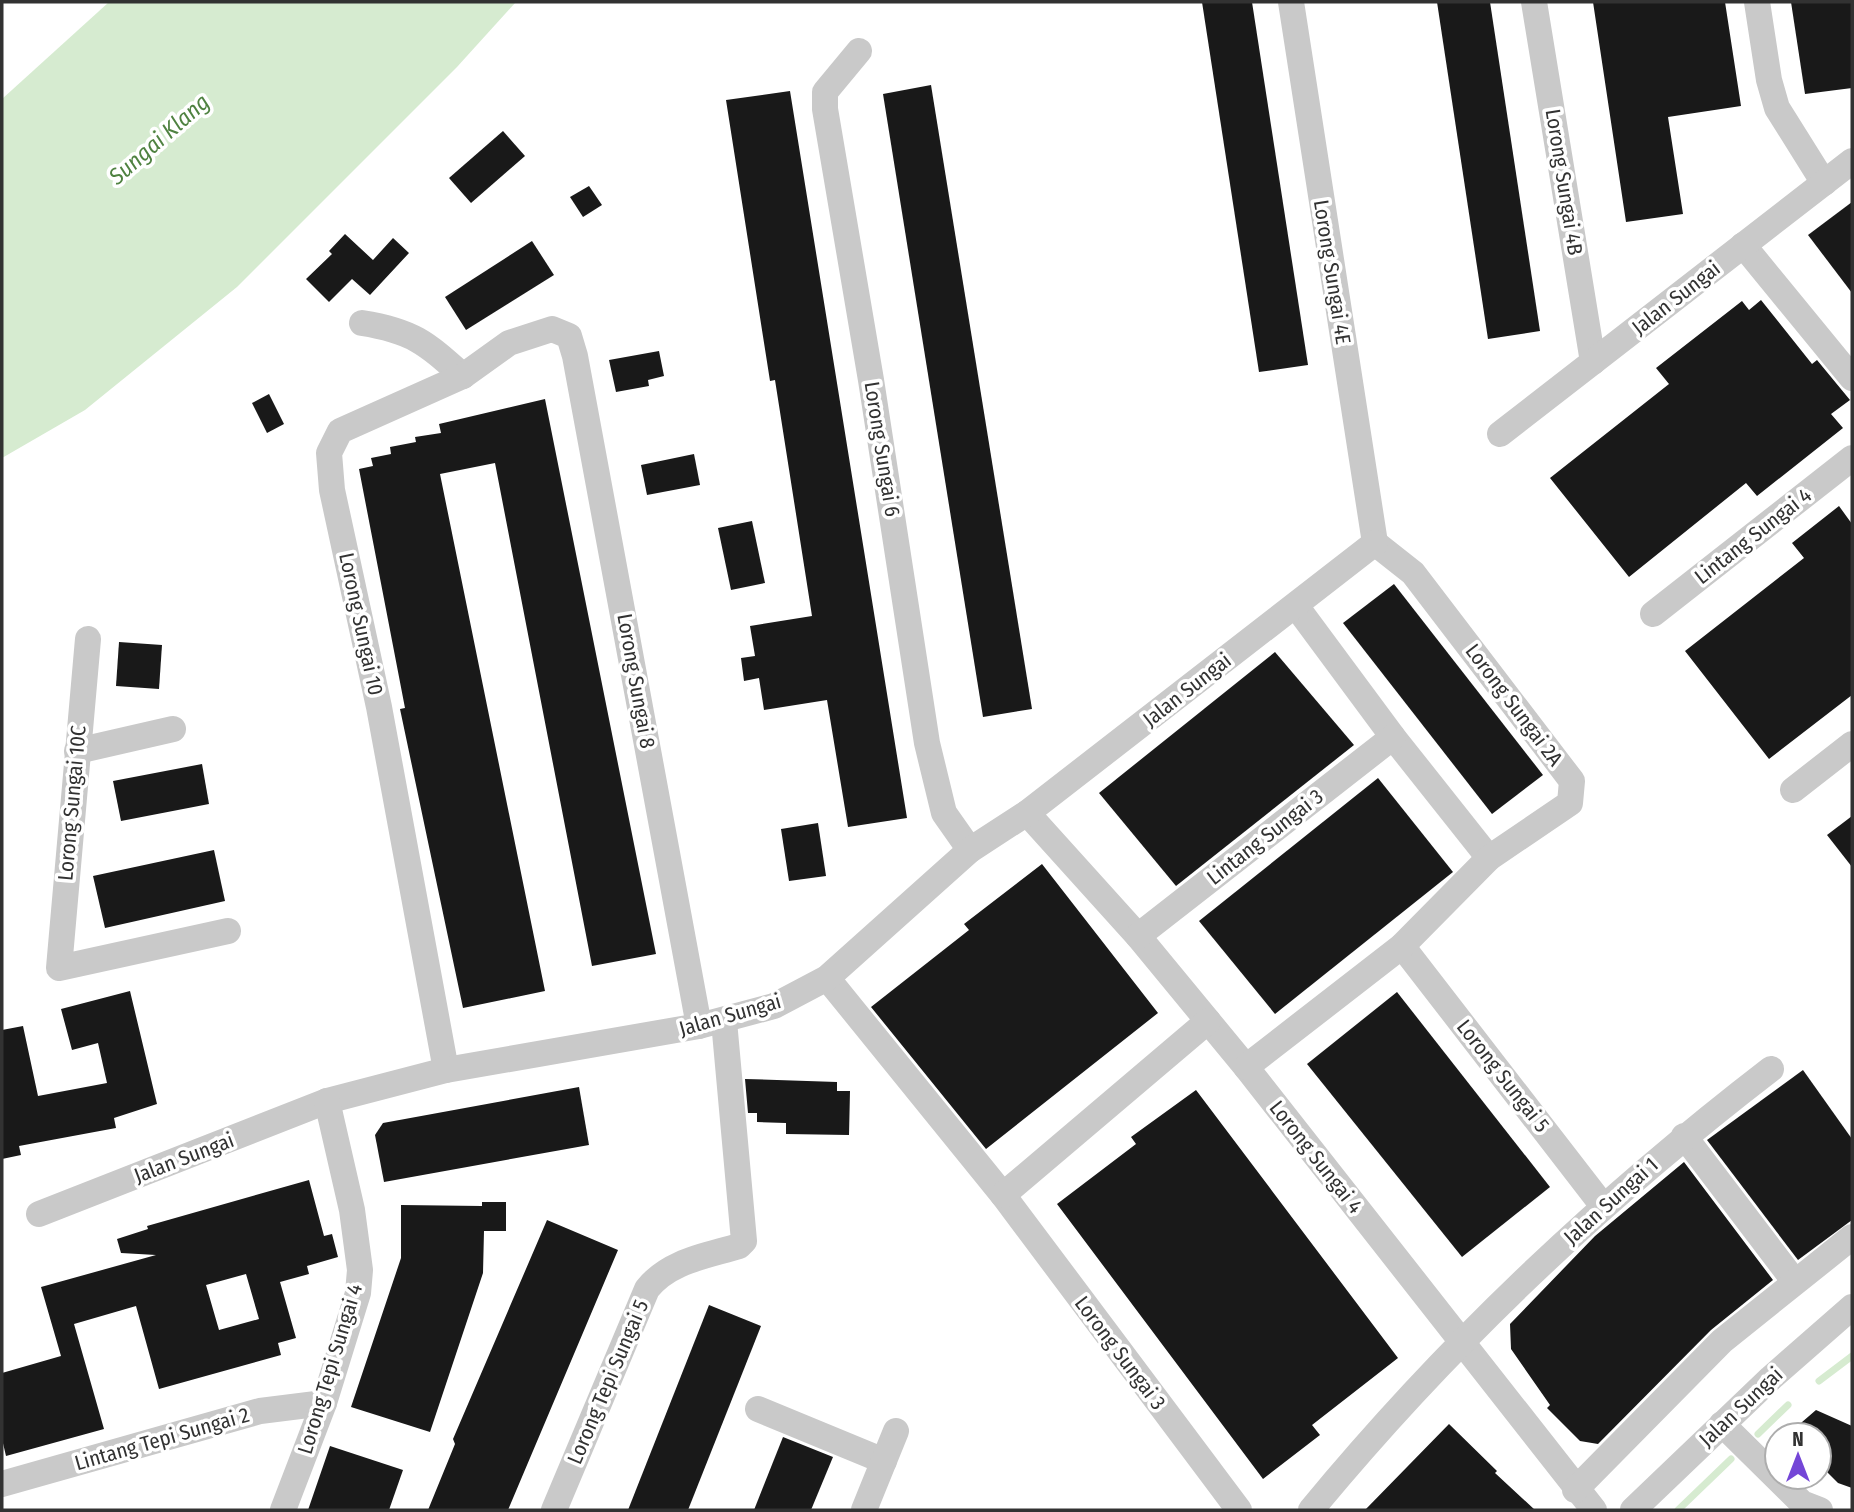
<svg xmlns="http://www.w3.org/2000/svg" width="1854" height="1512" font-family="'Fira Sans Condensed',sans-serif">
<rect width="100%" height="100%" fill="#fff"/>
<path fill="#d6ebd0" d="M109 2H516L457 67 237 287 85 410 2 458V99Z"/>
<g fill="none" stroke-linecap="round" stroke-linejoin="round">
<g stroke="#d6ebd0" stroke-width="7">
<path d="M1819 1381 1852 1356"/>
<path d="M1758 1434 1788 1405"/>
<path d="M1678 1510 1731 1459"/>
</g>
</g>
<g fill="#191919" fill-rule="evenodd">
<path d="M1202 2H1252L1308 365 1259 372Z"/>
<path d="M1437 2H1490L1540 331 1488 339Z"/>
<path d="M1593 2H1725L1741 106 1668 117 1683 214 1626 222Z"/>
<path d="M1791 2H1852V88L1805 94Z"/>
<path d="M931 85 1032 709 983 717 883 94Z"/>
<path d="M790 91 907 818 848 827 827 700 764 710 759 678 744 681 741 658 755 656 750 626 812 616 775 380 770 381 726 100Z"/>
<path d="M503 131 525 156 471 203 449 178Z"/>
<path d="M589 186 602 205 583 217 570 197Z"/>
<path d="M1852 202V293L1808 235Z"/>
<path d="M345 234 373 260 393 238 409 253 370 295 352 279 329 302 306 279 332 254 329 251Z"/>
<path d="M532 241 554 275 466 330 445 297Z"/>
<path d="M1761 300 1812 364 1817 360 1850 400 1831 414 1843 428 1757 496 1746 483 1629 577 1550 478 1669 384 1656 368 1742 301 1749 310Z"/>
<path d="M659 351 664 376 648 380 649 386 616 392 609 360Z"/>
<path d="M269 394 284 424 267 433 252 403Z"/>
<path d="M545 399 656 954 592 966 495 463 440 474 545 991 463 1008 400 709 405 708 359 469 373 466 371 458 391 454 390 447 416 442 415 437 441 433 439 424Z"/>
<path d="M694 454 700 485 647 495 641 465Z"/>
<path d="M1839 506 1852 524V695L1769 759 1685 651 1804 558 1792 543Z"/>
<path d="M752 521 765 583 731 590 718 528Z"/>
<path d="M1394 584 1543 775 1492 814 1343 623Z"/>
<path d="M119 642 162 645 159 689 116 686Z"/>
<path d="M1275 652 1354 745 1176 886 1099 793Z"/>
<path d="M202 764 209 804 121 821 113 781Z"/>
<path d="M1378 778 1453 872 1275 1014 1199 921Z"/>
<path d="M1852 816V867L1827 835Z"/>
<path d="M818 823 826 876 789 881 781 829Z"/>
<path d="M214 850 225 901 105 928 93 876Z"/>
<path d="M1042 864 1158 1013 986 1149 871 1007 969 930 964 924Z"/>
<path d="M130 991 157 1104 114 1118 116 1128 19 1146 21 1155 2 1159V1030L23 1026 38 1096 107 1083 98 1043 72 1050 61 1009Z"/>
<path d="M1397 992 1550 1187 1462 1257 1307 1064Z"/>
<path d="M1803 1070 1852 1139V1220L1798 1260 1707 1140Z"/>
<path d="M745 1079 837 1082V1091H850L849 1135 786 1134V1123L757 1122V1113H748Z"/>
<path d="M579 1087 589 1145 384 1182 375 1135 383 1123Z"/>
<path d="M1196 1090 1398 1358 1312 1425 1320 1435 1263 1479 1057 1204 1136 1144 1131 1137Z"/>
<path d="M1684 1162 1773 1280 1711 1330 1598 1444 1580 1441 1547 1408 1550 1405 1511 1349 1510 1324 1595 1236Z"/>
<path d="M309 1180 324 1236 332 1234 338 1257 307 1266 309 1274 280 1282 296 1338 278 1343 281 1355 159 1389 136 1306 74 1324 104 1429 6 1456 2 1439V1373L61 1356 41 1287 156 1255 121 1253 117 1239 148 1229 147 1226ZM246 1274 259 1319 219 1330 206 1285Z"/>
<path d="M482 1202H506V1231H484L483 1273 430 1432 351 1407 401 1258V1205L482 1206Z"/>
<path d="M547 1220 618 1250 508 1510H428L455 1444 453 1439Z"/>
<path d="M709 1305 761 1326 740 1379 688 1510H628Z"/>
<path d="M1816 1410 1852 1426V1488L1838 1483 1819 1464V1435H1787Z"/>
<path d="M1449 1424 1497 1471 1495 1473 1535 1510H1365Z"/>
<path d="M783 1437 833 1457 811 1510H754Z"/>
<path d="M330 1446 403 1470 389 1510H308Z"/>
</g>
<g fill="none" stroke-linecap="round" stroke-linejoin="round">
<g stroke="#c9c9c9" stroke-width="26">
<path d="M1291 2 1375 543"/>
<path d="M1534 2 1593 362"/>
<path d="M1757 2 1769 80 1777 108 1824 183"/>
<path d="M859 51 825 92V109L871 380 927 743 944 813 970 850"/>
<path d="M1743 245 1852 378"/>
<path d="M362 323C413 331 426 343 463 376"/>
<path d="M1500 434 1852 161"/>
<path d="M1296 606 1393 737 1489 858"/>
<path d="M1653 614 1852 458"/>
<path d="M88 639 59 968 228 931"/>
<path d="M77 751 173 729"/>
<path d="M1793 790 1852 744"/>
<path d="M1027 813 1138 936 1246 1067 1594 1510"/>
<path d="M1138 936 1393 737"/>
<path d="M1402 946 1603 1206"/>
<path d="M827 978 1003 1195 1239 1510"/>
<path d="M1246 1067 1402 946 1489 858 1570 803 1572 781 1413 573 1375 543"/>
<path d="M446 1070 379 707 332 490 329 453 340 431 463 376 509 343 552 329 569 336 575 356 699 1026"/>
<path d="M1684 1136 1795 1282"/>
<path d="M1003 1195 1208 1021"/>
<path d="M39 1214 327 1101 446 1070 699 1026 774 1006 827 978 970 850 1027 813 1375 543"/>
<path d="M758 1409 884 1461"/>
<path d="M1722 1424 1802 1503 1820 1510"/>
<path d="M2 1484 260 1411 324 1403"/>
<path d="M1575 1490 1722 1341 1852 1237"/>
<path d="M283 1510 324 1403 358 1293 360 1270 352 1210 327 1101"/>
<path d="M554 1510 647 1289C669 1261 706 1256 739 1246L744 1241 724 1021"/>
<path d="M864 1510 896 1431"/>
<path d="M1311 1510C1447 1345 1602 1199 1771 1069"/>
<path d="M1633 1510 1771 1378 1852 1307"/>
</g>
</g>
<g text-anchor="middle" stroke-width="7" stroke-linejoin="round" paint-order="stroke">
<g font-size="21" fill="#323232" stroke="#fff">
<text transform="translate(1564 182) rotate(81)" y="7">Lorong Sungai 4B</text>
<text transform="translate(1332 272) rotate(81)" y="7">Lorong Sungai 4E</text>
<text transform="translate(1676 298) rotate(-38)" y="7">Jalan Sungai</text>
<text transform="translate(882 449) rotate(81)" y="7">Lorong Sungai 6</text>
<text transform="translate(1753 536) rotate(-38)" y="7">Lintang Sungai 4</text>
<text transform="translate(361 624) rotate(78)" y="7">Lorong Sungai 10</text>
<text transform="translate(636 681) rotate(80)" y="7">Lorong Sungai 8</text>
<text transform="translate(1187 690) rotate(-38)" y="7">Jalan Sungai</text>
<text transform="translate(1514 705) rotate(53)" y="7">Lorong Sungai 2A</text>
<text transform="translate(72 803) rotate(-85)" y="7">Lorong Sungai 10C</text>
<text transform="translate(1265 837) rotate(-38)" y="7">Lintang Sungai 3</text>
<text transform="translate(730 1015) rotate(-16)" y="7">Jalan Sungai</text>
<text transform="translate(1503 1076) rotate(52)" y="7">Lorong Sungai 5</text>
<text transform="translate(1316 1157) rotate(52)" y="7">Lorong Sungai 4</text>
<text transform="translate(184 1158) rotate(-21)" y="7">Jalan Sungai</text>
<text transform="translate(1611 1201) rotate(-42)" y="7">Jalan Sungai 1</text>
<text transform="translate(1120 1353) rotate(53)" y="7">Lorong Sungai 3</text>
<text transform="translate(330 1369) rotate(-73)" y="7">Lorong Tepi Sungai 4</text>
<text transform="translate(608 1382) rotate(-67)" y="7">Lorong Tepi Sungai 5</text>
<text transform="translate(1741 1407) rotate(-43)" y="7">Jalan Sungai</text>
<text transform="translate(162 1439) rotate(-16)" y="7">Lintang Tepi Sungai 2</text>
</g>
<g font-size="23" font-style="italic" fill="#4f8241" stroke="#fff">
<text transform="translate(159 139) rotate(-41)" y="8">Sungai Klang</text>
</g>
</g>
<rect width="1854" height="1512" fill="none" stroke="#323232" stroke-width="7"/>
<g transform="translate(1798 1456)"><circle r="33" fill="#ffffff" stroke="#adadad" stroke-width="2"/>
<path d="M0-5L12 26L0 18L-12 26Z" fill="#7446d7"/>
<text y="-10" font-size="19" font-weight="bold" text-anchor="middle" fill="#323232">N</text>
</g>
</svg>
